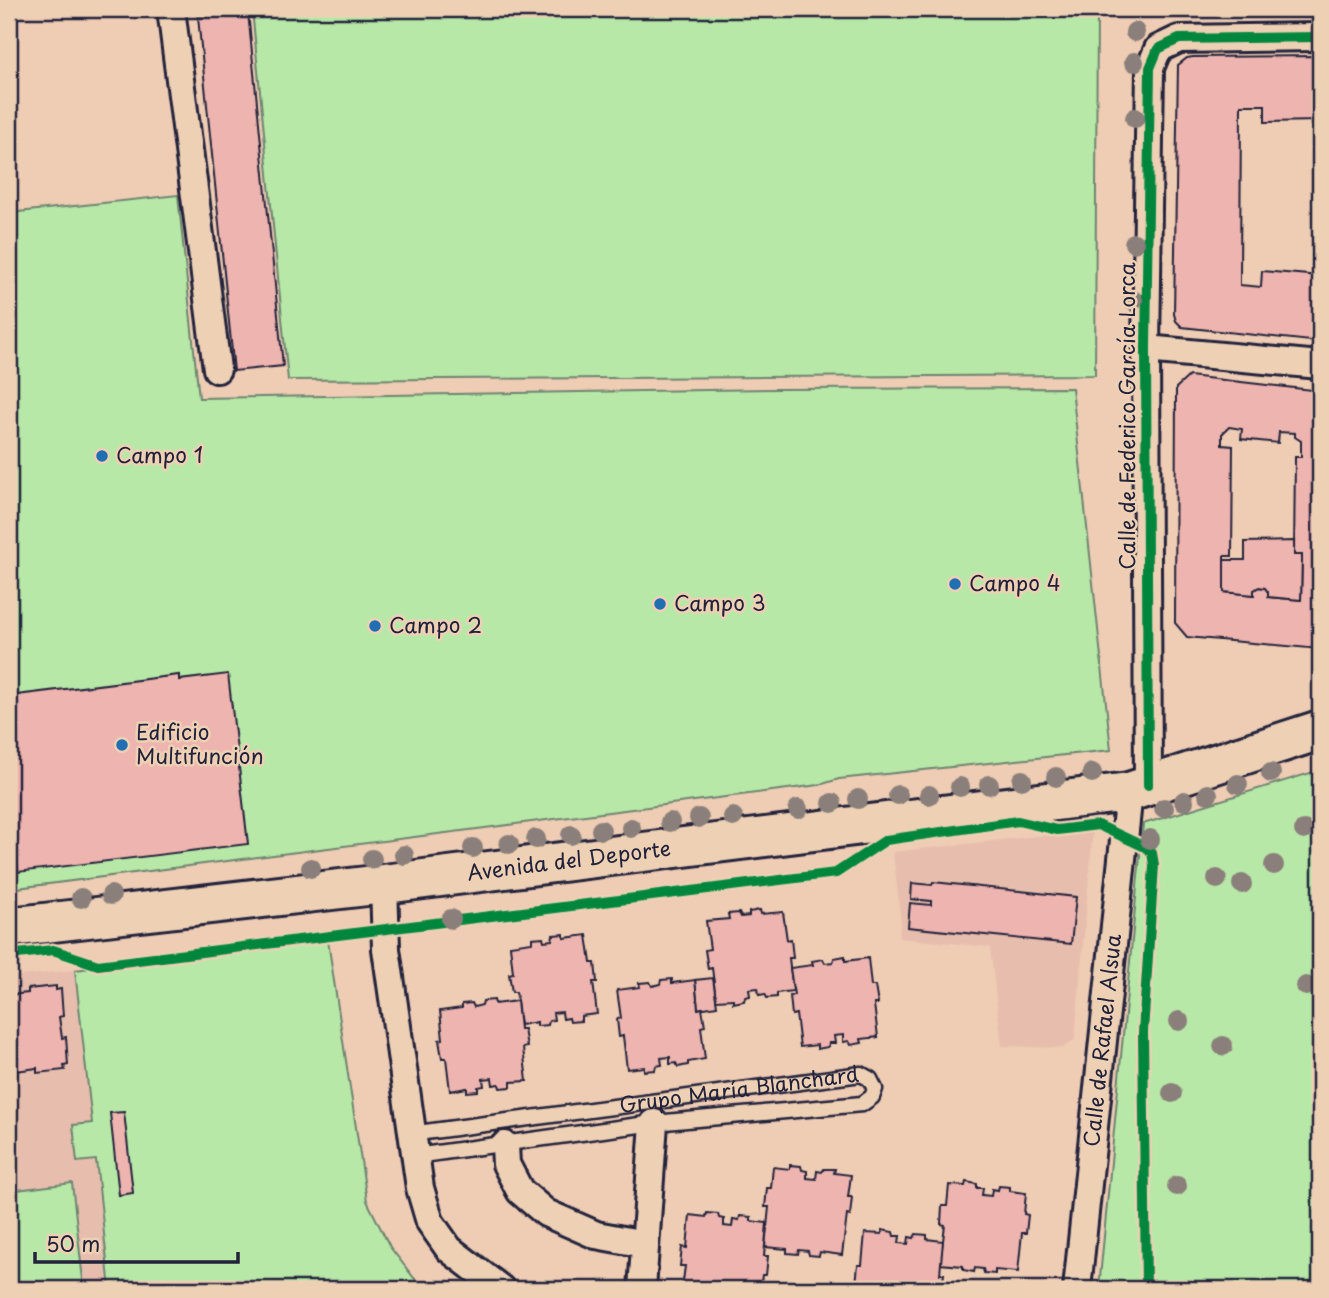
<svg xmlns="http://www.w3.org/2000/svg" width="1329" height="1298" font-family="'Playpen Sans',sans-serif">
<rect width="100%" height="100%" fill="#efccb4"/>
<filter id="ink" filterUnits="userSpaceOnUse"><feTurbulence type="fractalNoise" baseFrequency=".0143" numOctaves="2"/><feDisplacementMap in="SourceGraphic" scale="14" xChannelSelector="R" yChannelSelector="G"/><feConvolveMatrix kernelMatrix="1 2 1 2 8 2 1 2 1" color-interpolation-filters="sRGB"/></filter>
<g filter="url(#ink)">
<g fill="#e7bead">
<path d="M1093 830 1075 1039 1063 1048 1002 1046 990 947 899 938 901 922 893 852Z"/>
<path d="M75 970 110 1289H9V977Z"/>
</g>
<g fill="#b8e8a7" stroke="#6d8571" stroke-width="2">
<path d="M252 9H1097L1095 375 288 380Z"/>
<path d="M178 195 199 398 776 389 1072 388 1111 750 839 779 819 785 9 889V213Z"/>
<path d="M1320 770V1289H1099L1143 824Z"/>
<path d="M328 941 367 1201 390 1247 414 1278 427 1289H110L96 1160 77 1162 73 1125 92 1123 75 970Z"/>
<path d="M72 1183 84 1289H11L9 1191Z"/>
</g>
<g fill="#eeb4af" stroke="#22223b" stroke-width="2" fill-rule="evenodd">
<path d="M248 12 283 366 234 371 198 17Z"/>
<path d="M1320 56V121L1265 122V105H1241L1240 281V285L1261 287 1262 271 1320 276V342L1182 327 1176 321 1174 314 1178 65 1187 58 1193 57Z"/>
<path d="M1189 376 1320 391V649L1187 637 1175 623 1176 388ZM1229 427 1242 429 1241 439 1278 443 1279 432 1295 433V437L1301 441V457H1295L1294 555H1302L1301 600 1268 597V592L1265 588 1259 587 1254 590V595L1224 592V556H1232L1233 446 1222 445V434Z"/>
<path d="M1294 541V555H1302L1301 600 1268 597V592L1265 588 1259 587 1254 590V595L1224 592V560H1245V542Z"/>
<path d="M228 674 248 844 18 872 9 794V696L179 675V680Z"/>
<path d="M933 882 1076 897 1071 944 908 927 910 903 931 905V901L911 899 912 883 932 885Z"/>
<path d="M760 910 761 914 783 912 787 940 791 939 793 958H789L793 991 777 993V997L767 998 765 994 759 995 758 988 749 989 750 996 745 997 744 1001 733 1003V999L716 1000 712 968 708 969 705 950 710 949 706 921 729 919 728 914 739 913 741 917 749 916V912Z"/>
<path d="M564 934V938L587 935 591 963H595L597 982H593L597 1014 581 1016V1021L570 1022 569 1018 563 1019 562 1012 553 1013 554 1020 549 1021 548 1025 537 1026V1022L520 1025 516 992H512L509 974 513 973 510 945 532 942V938L543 937 544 941 552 940 553 935Z"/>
<path d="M845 956V961L868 958 871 986H875L878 1004H874L878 1037 861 1039 862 1043 851 1045 849 1041 843 1042V1035L834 1036 835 1043H829L828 1047 817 1049V1045L800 1047 796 1014 792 1015 790 996 794 995 790 968 813 965 812 961 823 959 825 963 833 962 834 958Z"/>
<path d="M713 978 717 1006 698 1009 695 980Z"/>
<path d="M672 979V983L695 980 698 1009 702 1008 705 1026 701 1027 705 1059 688 1062V1065L678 1067 676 1063 670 1064V1057L661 1058 662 1065 656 1066 655 1070 644 1071V1067L627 1069 623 1036 619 1037 617 1019 621 1018 617 990 640 987 639 983 650 982 652 986 660 984 661 980Z"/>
<path d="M56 986V990L61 989 63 1016 59 1017 62 1038 66 1037 68 1065 64 1066 65 1070 37 1073V1068L16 1071 17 1075 9 1076V995L28 993V989Z"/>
<path d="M494 1000 495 1004 517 1001 520 1029H524L527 1047 523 1048 527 1081 511 1082V1087L500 1088 499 1084 493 1085 492 1078 483 1079 484 1086 478 1087V1091L467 1092V1088L450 1091 446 1058H442L439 1040 443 1039 440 1011 462 1008V1004L472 1003 474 1007 482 1005 483 1001Z"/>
<path d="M124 1112 133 1193 119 1195 110 1113Z"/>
<path d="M790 1165 801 1166 802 1170 807 1171V1178L816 1179 817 1171 822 1172 824 1169H835L834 1173 851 1175 848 1197H852L850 1216 847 1215 842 1255 820 1252 819 1256 809 1255 808 1251 799 1250 798 1254 787 1253V1249L765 1247 769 1207H765L767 1188H771L773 1167 790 1169Z"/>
<path d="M966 1182 977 1184V1188H983L982 1195 991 1196 992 1189 998 1190 999 1186 1010 1187V1191L1026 1193 1024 1214 1028 1215 1026 1233H1022L1018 1272 995 1270V1274L984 1273 983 1269 975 1268 974 1272 963 1270V1266L940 1264 945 1225 941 1224 942 1206H947L949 1185 965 1186Z"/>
<path d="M707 1213 718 1214 719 1218 724 1219V1226L732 1227 733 1219 739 1220 740 1216 751 1217V1221L767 1223 764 1256H768L766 1275H762L760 1289H682L685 1266H680L682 1247 687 1248 690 1215 706 1217Z"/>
<path d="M882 1230 893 1232 894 1236H900L899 1243 908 1244 909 1237 914 1238 916 1234 927 1235V1239L943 1241 940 1274H944L942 1289H860V1284H856L858 1265H862L865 1233 882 1234Z"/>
</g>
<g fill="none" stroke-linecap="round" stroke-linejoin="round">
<defs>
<g id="lane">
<path id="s1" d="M410 1134 861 1074 870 1079 875 1089 872 1097 862 1104 654 1123 415 1156"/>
</g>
<g id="street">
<path d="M171 9 217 369"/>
<path d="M1146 349 1320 365"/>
<path d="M1148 785 1146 349 1150 68 1158 49 1179 39 1320 37"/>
<path d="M384 884 386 949 420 1188 430 1222 449 1249 501 1289"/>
<path d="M505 1145 506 1164 520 1191 546 1213 596 1235 645 1244"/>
<path d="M642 1289 654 1123"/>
<path id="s2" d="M1077 1289 1129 792"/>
</g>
<g id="secondary">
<path id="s3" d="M9 927 384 884 1129 792 1320 730"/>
</g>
</defs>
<use href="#lane" stroke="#22223b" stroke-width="19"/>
<use href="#street" stroke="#22223b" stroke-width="32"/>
<use href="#secondary" stroke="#22223b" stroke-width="44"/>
<use href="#lane" stroke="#eed1b5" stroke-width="14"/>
<use href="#street" stroke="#eed1b5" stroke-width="26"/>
<use href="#secondary" stroke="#eed1b5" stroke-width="38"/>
<defs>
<g id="cycleway">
<path d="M1148 785 1146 349 1150 68 1158 49 1179 39 1320 37"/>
<path d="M9 955 53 950 98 965C344 934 590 903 836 873L886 840 1018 821 1057 830 1098 825 1145 847 1152 853 1154 865 1143 1032 1146 1289"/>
</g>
</defs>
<use href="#cycleway" stroke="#eed1b5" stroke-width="15"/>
<use href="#cycleway" stroke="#00873e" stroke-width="10"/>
</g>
<g fill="#8a7f7a">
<circle cx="1135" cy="32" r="10"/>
<circle cx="1134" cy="62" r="10"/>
<circle cx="1135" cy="118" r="10"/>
<circle cx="1134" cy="243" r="10"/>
<circle cx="1133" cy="300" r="10"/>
<circle cx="1092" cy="773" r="10"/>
<circle cx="1271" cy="773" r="10"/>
<circle cx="1056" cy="777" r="10"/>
<circle cx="1022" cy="780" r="10"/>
<circle cx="1238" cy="784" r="10"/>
<circle cx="989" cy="785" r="10"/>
<circle cx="960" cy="787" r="10"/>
<circle cx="1208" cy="794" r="10"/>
<circle cx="898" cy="795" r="10"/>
<circle cx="929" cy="795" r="10"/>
<circle cx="858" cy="799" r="10"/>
<circle cx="1184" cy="801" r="10"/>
<circle cx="832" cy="803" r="10"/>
<circle cx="1164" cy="808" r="10"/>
<circle cx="798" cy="809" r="10"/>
<circle cx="733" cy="817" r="10"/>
<circle cx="699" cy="818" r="10"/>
<circle cx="670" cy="822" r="10"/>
<circle cx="631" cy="828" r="10"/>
<circle cx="601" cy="830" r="10"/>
<circle cx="1304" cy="830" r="10"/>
<circle cx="571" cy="835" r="10"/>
<circle cx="536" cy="839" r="10"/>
<circle cx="1150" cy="839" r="10"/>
<circle cx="509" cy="844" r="10"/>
<circle cx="473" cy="848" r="10"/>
<circle cx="404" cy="855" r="10"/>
<circle cx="372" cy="859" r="10"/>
<circle cx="1274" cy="865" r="10"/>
<circle cx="311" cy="868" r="10"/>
<circle cx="1217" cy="879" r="10"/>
<circle cx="1242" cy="884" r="10"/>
<circle cx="111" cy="895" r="10"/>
<circle cx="81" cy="898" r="10"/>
<circle cx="451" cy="919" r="10"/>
<circle cx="1306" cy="986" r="10"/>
<circle cx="1179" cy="1021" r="10"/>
<circle cx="1223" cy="1046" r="10"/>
<circle cx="1172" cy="1093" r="10"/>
<circle cx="1177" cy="1186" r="10"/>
</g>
</g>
<g fill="#1f6fb2" stroke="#eed1b5" stroke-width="2.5">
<circle cx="102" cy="456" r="7"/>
<circle cx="955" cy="584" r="7"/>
<circle cx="660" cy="604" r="7"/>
<circle cx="375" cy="626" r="7"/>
<circle cx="122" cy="745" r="7"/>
</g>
<g text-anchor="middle" stroke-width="5" stroke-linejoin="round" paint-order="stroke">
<g font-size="21" fill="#22223b" stroke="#eed1b5">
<text transform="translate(1128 416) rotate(-90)" y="7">Calle de Federico García Lorca</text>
<text dy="7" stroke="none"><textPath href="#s3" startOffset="564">Avenida del Deporte</textPath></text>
<text dy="7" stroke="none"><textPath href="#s2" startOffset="250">Calle de Rafael Alsua</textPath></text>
<text dy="7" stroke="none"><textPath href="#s1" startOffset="332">Grupo María Blanchard</textPath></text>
</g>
<g font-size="21" fill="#22223b" stroke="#eed1b5" text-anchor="start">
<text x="116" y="463">Campo 1</text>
<text x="969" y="591">Campo 4</text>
<text x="674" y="611">Campo 3</text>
<text x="389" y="633">Campo 2</text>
<text x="136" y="740">Edificio<tspan x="136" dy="24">Multifunción</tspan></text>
</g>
</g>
<rect width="1329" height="1298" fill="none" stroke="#eed1b5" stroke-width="35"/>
<rect x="18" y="18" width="1294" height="1263" fill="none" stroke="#22223b" stroke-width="2.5" filter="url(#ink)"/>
<path d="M35 1252v10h203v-10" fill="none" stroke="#22223b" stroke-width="3.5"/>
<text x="46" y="1252" font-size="21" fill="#22223b" stroke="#eed1b5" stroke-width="5" paint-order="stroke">50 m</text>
</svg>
